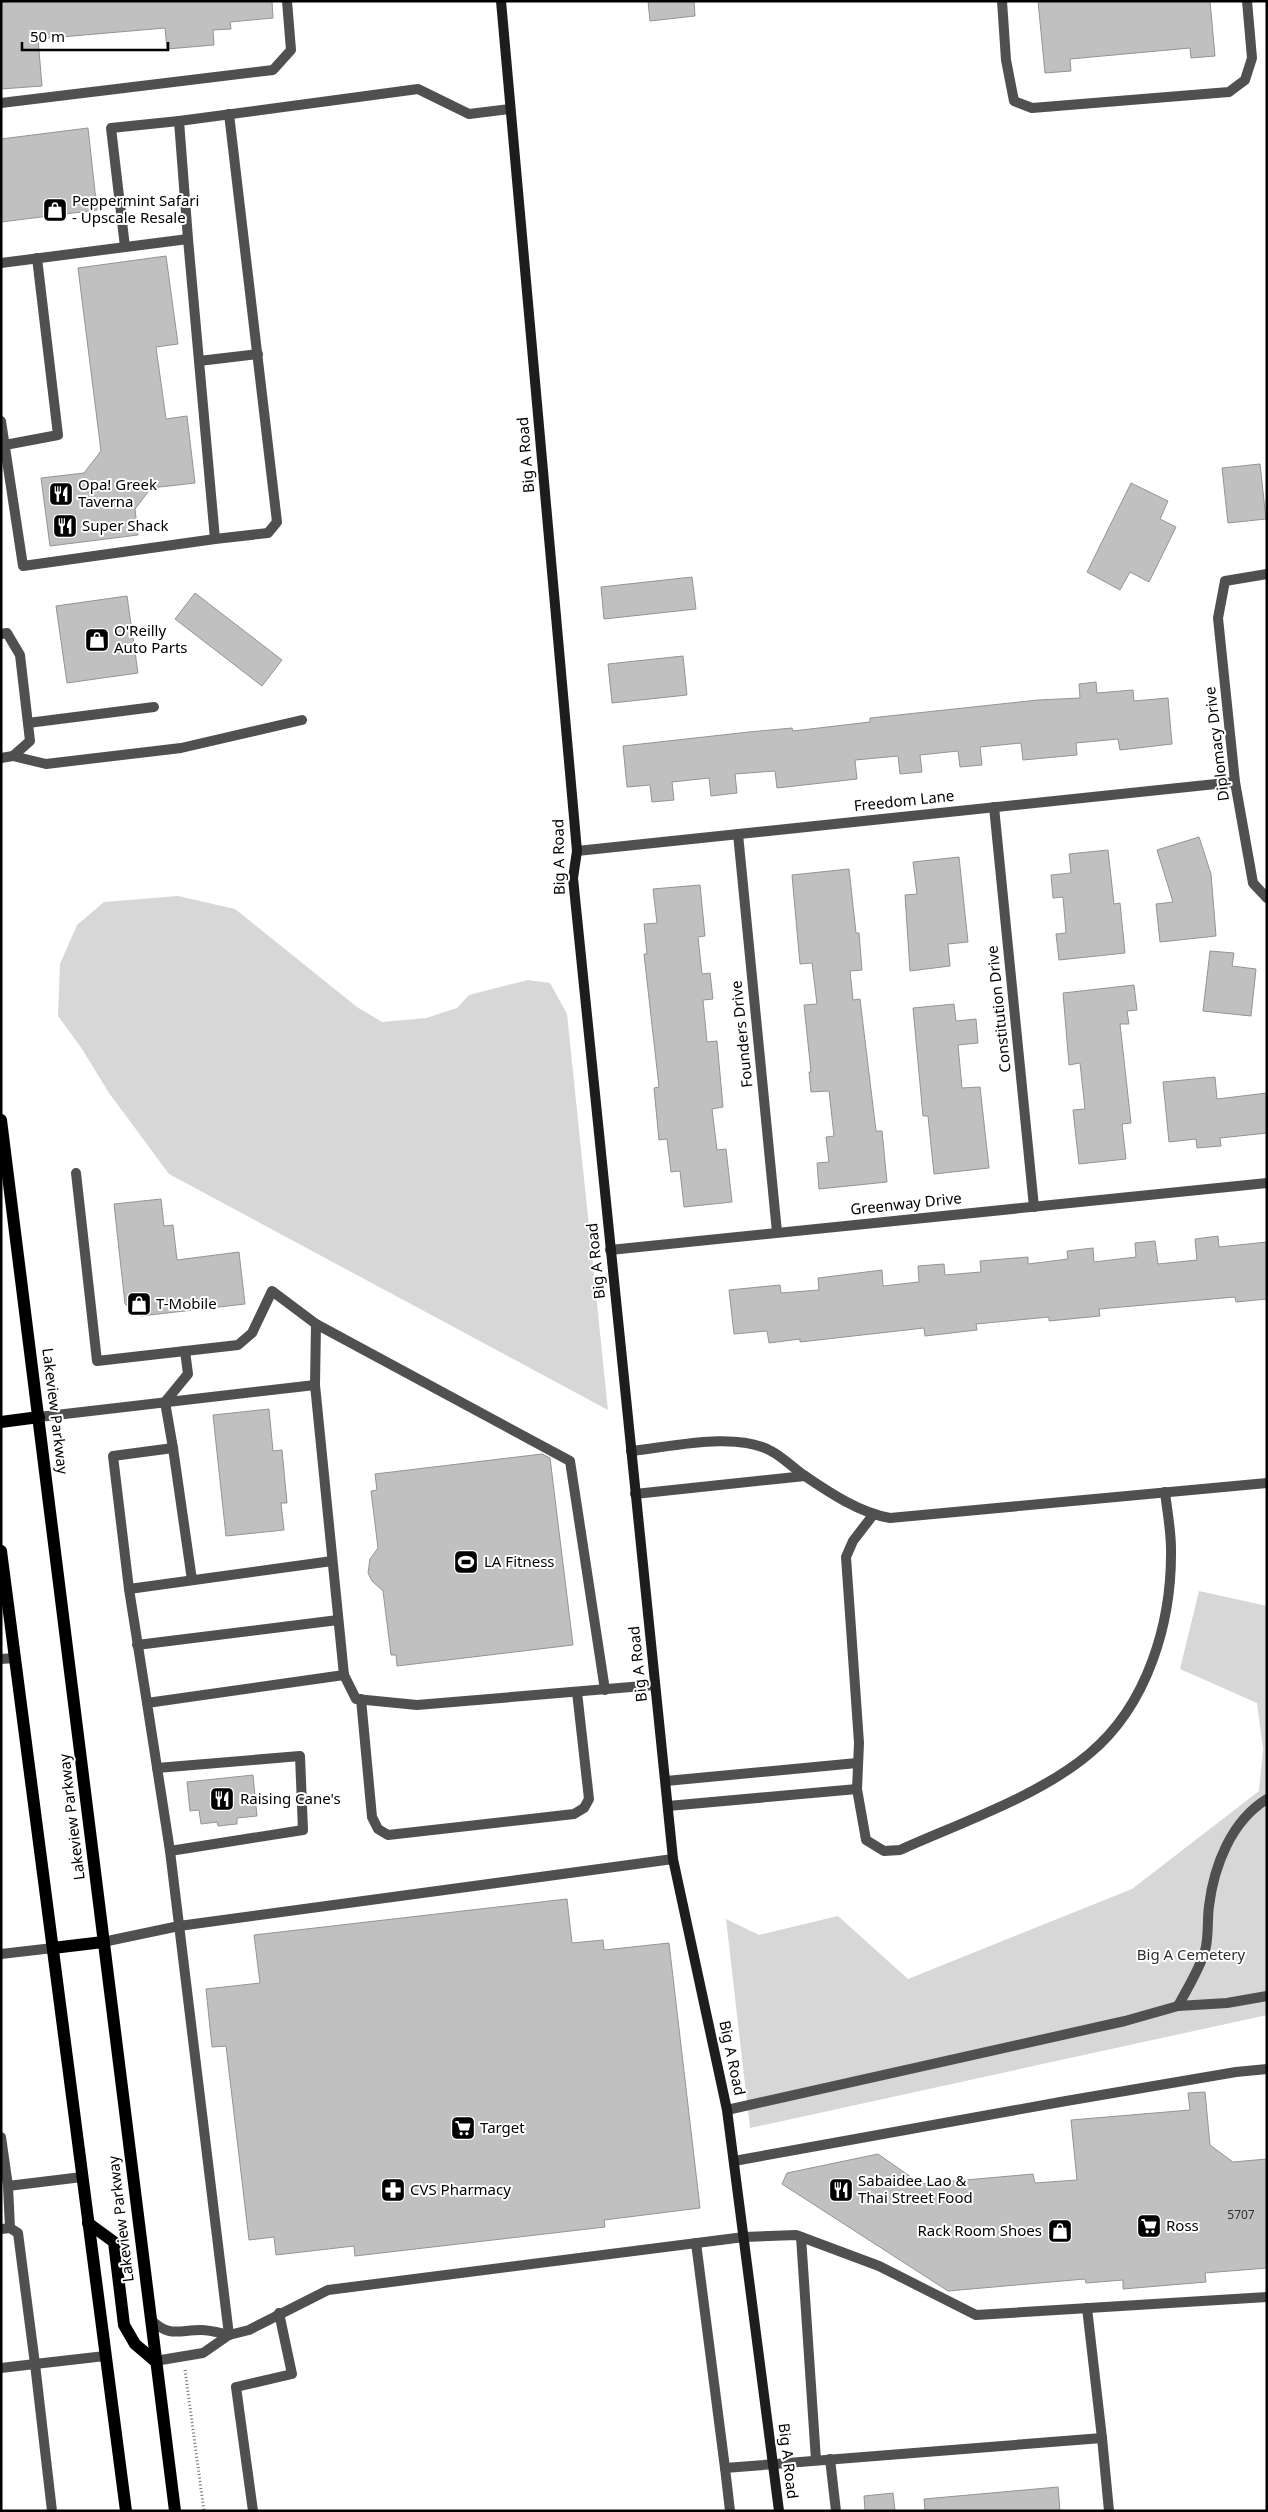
<svg xmlns="http://www.w3.org/2000/svg" width="1268" height="2512" font-family="'Noto Sans',sans-serif">
<rect width="100%" height="100%" fill="#fff"/>
<g fill="#d7d7d7">
<path d="M178 896 235 909 357 1007 382 1022 426 1018 457 1008 469 995 528 980 550 983 567 1014 608 1410 169 1174 109 1093 82 1049 58 1016 60 964 77 925 104 902Z"/>
<path d="M1199 1591 1267 1606V2015L750 2128 726 1919 759 1935 838 1916 908 1979 1132 1889 1259 1791 1263 1749 1257 1703 1180 1669Z"/>
</g>
<g fill="#c0c0c0" stroke="#949494">
<path d="M1 1H272L273 18 230 22 231 29 213 30 214 45 167 49 165 28 38 39 42 86 1 89Z"/>
<path d="M648 1H694L695 16 650 21Z"/>
<path d="M1038 1H1210L1215 56 1191 58 1190 48 1070 59 1071 71 1045 73Z"/>
<path d="M88 128 97 210 1 222V139Z"/>
<path d="M166 256 178 344 156 347 166 419 187 416 195 483 151 488 135 509 138 535 50 546 41 478 84 473 101 451 78 268Z"/>
<path d="M1260 464 1266 519 1228 523 1222 468Z"/>
<path d="M1131 483 1168 501 1160 519 1176 527 1149 582 1130 572 1120 590 1087 572Z"/>
<path d="M692 577 696 609 604 619 601 587Z"/>
<path d="M195 593 282 660 262 686 175 619Z"/>
<path d="M127 596 138 673 67 683 56 606Z"/>
<path d="M683 656 687 695 612 703 608 664Z"/>
<path d="M1096 682 1097 693 1133 690 1134 701 1168 698 1172 744 1120 750 1118 739 1076 743 1077 755 1023 760 1021 743 980 747 982 765 960 767 958 751 920 755 922 772 900 774 898 756 855 760 857 779 777 788 775 771 735 774 737 793 711 796 709 778 672 782 674 800 652 802 650 785 627 787 623 746 749 732 792 728 793 731 870 722V718L1038 700 1080 698 1079 684Z"/>
<path d="M1199 837 1211 874 1216 936 1160 942 1156 904 1173 902 1157 850Z"/>
<path d="M1108 850 1114 904 1120 903 1125 953 1059 960 1056 934 1066 933 1063 897 1053 898 1051 875 1071 873 1069 854Z"/>
<path d="M959 857 968 942 948 944 950 966 910 971 905 895 917 894 913 862Z"/>
<path d="M849 869 856 933H859L862 970 850 971 853 1000 860 999 876 1131H882L887 1182 819 1189 817 1163 829 1162 826 1137 834 1136 829 1091 811 1092 809 1072H811L804 1005 817 1004 812 963 800 964 792 875Z"/>
<path d="M700 885 705 936 698 937 702 974 710 973 713 999 703 1000 707 1042 717 1041 723 1107 712 1109 717 1150 726 1149 732 1202 684 1207 680 1171 671 1172 667 1139 659 1140 654 1088 659 1087 644 954H647L644 924 657 923 653 889Z"/>
<path d="M1210 951 1234 953 1232 966 1256 969 1251 1016 1203 1011Z"/>
<path d="M1134 985 1137 1010 1127 1011 1129 1024H1120L1131 1123 1122 1124 1126 1159 1079 1164 1073 1110 1085 1109 1080 1063 1069 1065 1063 993Z"/>
<path d="M954 1004 956 1021 976 1019 978 1043 958 1045 962 1088 980 1087 989 1168 934 1174 928 1116H923L913 1008Z"/>
<path d="M1215 1077 1217 1099 1267 1093V1133L1220 1138 1221 1146 1197 1148 1196 1139 1169 1142 1163 1082Z"/>
<path d="M161 1199 164 1226 173 1225 177 1260 239 1252 245 1304 141 1316 125 1304 114 1204Z"/>
<path d="M1218 1236 1219 1247 1267 1242V1299L1236 1302 1235 1297 1099 1309 1100 1316 1049 1321V1317L976 1324 977 1330 925 1336 924 1328 800 1342V1339L769 1343 767 1331 734 1334 729 1290 780 1285 781 1293 819 1290 818 1278 882 1270 883 1286 919 1282 918 1266 944 1264 945 1275 981 1272 980 1261 1028 1257V1264L1068 1259 1067 1251 1093 1248 1094 1262 1136 1257 1135 1243 1155 1241 1158 1264 1197 1260 1195 1239Z"/>
<path d="M269 1409 273 1451 282 1450 287 1503H281L284 1530 226 1536 213 1415Z"/>
<path d="M542 1454 550 1458 573 1645 397 1666 396 1655H391L383 1591 372 1581 368 1573 370 1559 378 1548 371 1491 377 1490 375 1474Z"/>
<path d="M253 1775 257 1816 237 1818V1824L218 1826 217 1822 201 1824 199 1810 190 1811 187 1782Z"/>
<path d="M567 1899 572 1943 603 1940 604 1950 669 1943 700 2208 604 2220 605 2227 355 2256 354 2246 276 2255 274 2237 249 2240 226 2046 212 2047 206 1989 260 1983 254 1935Z"/>
<path d="M1205 2092 1210 2145 1233 2162 1267 2159V2268L1205 2273 1206 2282 1123 2289V2280L1086 2283 1085 2279 948 2291 782 2184 787 2173 878 2154 921 2184 1033 2174 1035 2183 1077 2180 1071 2120 1190 2110 1188 2093Z"/>
<path d="M1058 2487 1060 2511H925L924 2499Z"/>
<path d="M893 2493 895 2511H865L864 2496Z"/>
</g>
<g fill="none" stroke-linecap="round" stroke-linejoin="round">
<path stroke="#727272" stroke-width="3" stroke-dasharray="1 2.5" stroke-linecap="butt" d="M185 2370 204 2511"/>
<g stroke="#505050" stroke-width="10">
<path d="M1002 1 1006 60 1014 101 1032 108 1229 92 1245 80 1252 58 1247 1"/>
<path d="M1 103 273 70 291 50 287 1"/>
<path d="M188 239 179 121 418 89 469 114 510 109"/>
<path d="M125 247 111 128 179 121"/>
<path d="M1 263 188 239 215 539 23 566 1 421"/>
<path d="M199 361 258 354"/>
<path d="M5 445 58 435 37 258"/>
<path d="M215 539 268 533 277 522 229 114"/>
<path d="M1 634 7 633 20 655 30 741 13 756 1 758"/>
<path d="M28 723 154 707"/>
<path d="M13 756 46 764 181 748 302 720"/>
<path d="M76 1173 97 1361 238 1345 252 1333 272 1291 316 1324"/>
<path d="M39 1417 315 1385"/>
<path d="M173 1448 192 1580"/>
<path d="M129 1589 332 1561"/>
<path d="M137 1645 338 1620"/>
<path d="M1 1659 15 1658"/>
<path d="M344 1675 315 1385 316 1324 570 1461 605 1690"/>
<path d="M361 1699 372 1817 378 1829 388 1835 574 1814 584 1808 589 1799 577 1692"/>
<path d="M147 1703 129 1589 113 1456 173 1448 165 1402 188 1374 185 1351"/>
<path d="M157 1768 300 1756 303 1830 170 1851"/>
<path d="M103 1942 179 1926 673 1859"/>
<path d="M1 1954 53 1948"/>
<path d="M1 2137 8 2186 82 2177"/>
<path d="M734 2161 1066 2101 1236 2072 1267 2069"/>
<path d="M1 2229 10 2228 8 2186"/>
<path d="M801 2237 816 2460"/>
<path d="M696 2243 725 2468"/>
<path d="M150 2319C170 2338 178 2330 201 2330 210 2330 220 2333 229 2335"/>
<path d="M229 2335 170 1851 147 1703 344 1675 356 1699 417 1705 655 1685"/>
<path d="M155 2361 203 2353 229 2335 249 2330 328 2290 744 2237 796 2235 879 2266 976 2315 1267 2297"/>
<path d="M1 2368 35 2364 18 2233 10 2228"/>
<path d="M1102 2438 1109 2511"/>
<path d="M830 2459 836 2511"/>
<path d="M52 2511 35 2364 105 2356"/>
<path d="M253 2511 236 2387 292 2374 279 2313"/>
<path d="M730 2511 725 2468 1102 2438 1087 2308"/>
</g>
<g stroke="#505050" stroke-width="10">
<path d="M1267 574 1225 581 1218 618 1235 782 1253 883 1267 898"/>
<path d="M994 807 1034 1207"/>
<path d="M738 834 777 1232"/>
<path d="M577 851 1235 782"/>
<path d="M610 1250 1267 1183"/>
<path d="M631 1451C670 1447 736 1431 771 1451 783 1457 793 1468 805 1476 830 1493 860 1513 890 1518L1267 1483"/>
<path d="M635 1494 805 1476"/>
<path d="M873 1515 853 1541 846 1557 859 1743 857 1789 866 1840 884 1851 900 1850C960 1823 1039 1796 1089 1754 1148 1705 1172 1622 1171 1549 1171 1530 1167 1510 1165 1492"/>
<path d="M666 1781 857 1763"/>
<path d="M1267 1799C1231 1821 1214 1866 1209 1906 1207 1920 1209 1937 1205 1951 1199 1970 1187 1989 1178 2006L1227 2003 1267 1996"/>
<path d="M668 1806 857 1789"/>
<path d="M727 2110 1125 2021 1178 2006"/>
</g>
<path stroke="#1d1d1d" stroke-width="10" d="M501 1 577 851 573 878 673 1859 727 2110 779 2511"/>
<g stroke="#000" stroke-width="12">
<path d="M1 1120 175 2511"/>
<path d="M1 1422 39 1417"/>
<path d="M1 1551 126 2511"/>
<path d="M53 1948 103 1942"/>
<path d="M88 2223 114 2242 124 2325 135 2344 155 2361"/>
</g>
</g>
<defs>
<symbol id="shop-square" viewBox="-11 -11 22 22"><rect x="-9" y="-9" width="18" height="18" rx="4" fill="#000" stroke="#fff"/><path d="M-5-2.5h2.3a2.7 3.5 0 0 1 5.4 0H5L5.5 6h-11ZM-1.5-2.5h3a1.5 2.3 0 0 0-3 0Z" fill="#fff"/></symbol>
<symbol id="restaurant-square" viewBox="-11 -11 22 22"><rect x="-9" y="-9" width="18" height="18" rx="4" fill="#000" stroke="#fff"/><path d="M-5-6h1v4h1v-4h1v4h1v-4h1v5L-1.5 .5V6h-2V.5L-5-1ZM5-6V6H3V1.5H1.5Q1.5-4 5-6Z" fill="#fff"/></symbol>
<symbol id="stadium-square" viewBox="-11 -11 22 22"><rect x="-9" y="-9" width="18" height="18" rx="4" fill="#000" stroke="#fff"/><path d="M0-5a6.5 5 0 1 0 0 10a6.5 5 0 1 0 0-10ZM-3.5-1.8h7v3.6h-7Z" fill="#fff"/></symbol>
<symbol id="supermarket-square" viewBox="-11 -11 22 22"><rect x="-9" y="-9" width="18" height="18" rx="4" fill="#000" stroke="#fff"/><path d="M-6-5.5h2.5l.6 2H6L4.5 2H-2.5L-4.4-4H-6ZM-1.5 3.2a1.3 1.3 0 1 0 .1 0ZM3 3.2a1.3 1.3 0 1 0 .1 0Z" fill="#fff"/></symbol>
<symbol id="pharmacy-square" viewBox="-11 -11 22 22"><rect x="-9" y="-9" width="18" height="18" rx="4" fill="#000" stroke="#fff"/><path d="M-2-6h4v4h4v4h-4v4h-4v-4h-4v-4h4Z" fill="#fff"/></symbol>
</defs>
<g fill-rule="evenodd">
<use href="#shop-square" x="41" y="196" width="28" height="28"/>
<use href="#restaurant-square" x="47" y="480" width="28" height="28"/>
<use href="#restaurant-square" x="51" y="512" width="28" height="28"/>
<use href="#shop-square" x="83" y="626" width="28" height="28"/>
<use href="#shop-square" x="125" y="1290" width="28" height="28"/>
<use href="#stadium-square" x="452" y="1548" width="28" height="28"/>
<use href="#restaurant-square" x="208" y="1785" width="28" height="28"/>
<use href="#supermarket-square" x="449" y="2114" width="28" height="28"/>
<use href="#pharmacy-square" x="379" y="2176" width="28" height="28"/>
<use href="#restaurant-square" x="827" y="2176" width="28" height="28"/>
<use href="#supermarket-square" x="1135" y="2212" width="28" height="28"/>
<use href="#shop-square" x="1046" y="2217" width="28" height="28"/>
</g>
<g text-anchor="middle" stroke-width="4" stroke-linejoin="round" paint-order="stroke">
<g font-size="12" fill="#303030">
<text x="1241" y="2219">5707</text>
</g>
<g font-size="15" fill="#000" stroke="#fff" text-anchor="start">
<text x="72" y="206">Peppermint Safari<tspan x="72" dy="17">- Upscale Resale</tspan></text>
<text x="78" y="490">Opa! Greek<tspan x="78" dy="17">Taverna</tspan></text>
<text x="82" y="531">Super Shack</text>
<text x="114" y="636">O'Reilly<tspan x="114" dy="17">Auto Parts</tspan></text>
<text x="156" y="1309">T-Mobile</text>
<text x="484" y="1567">LA Fitness</text>
<text x="240" y="1804">Raising Cane's</text>
<text x="480" y="2133">Target</text>
<text x="858" y="2186">Sabaidee Lao &amp;<tspan x="858" dy="17">Thai Street Food</tspan></text>
<text x="410" y="2195">CVS Pharmacy</text>
<text x="1166" y="2231">Ross</text>
<text x="1042" y="2236" text-anchor="end">Rack Room Shoes</text>
</g>
<g font-size="15" fill="#000" stroke="#fff">
<text transform="translate(526 455) rotate(-95)" y="5">Big A Road</text>
<text transform="translate(1217 744) rotate(-97)" y="5">Diplomacy Drive</text>
<text transform="translate(904 801) rotate(-6)" y="5">Freedom Lane</text>
<text transform="translate(559 857) rotate(-91)" y="5">Big A Road</text>
<text transform="translate(999 1009) rotate(-96)" y="5">Constitution Drive</text>
<text transform="translate(742 1034) rotate(-96)" y="5">Founders Drive</text>
<text transform="translate(906 1204) rotate(-6)" y="5">Greenway Drive</text>
<text transform="translate(596 1261) rotate(-96)" y="5">Big A Road</text>
<text transform="translate(55 1411) rotate(83)" y="5">Lakeview Parkway</text>
<text transform="translate(638 1664) rotate(-96)" y="5">Big A Road</text>
<text transform="translate(72 1817) rotate(-97)" y="5">Lakeview Parkway</text>
<text transform="translate(732 2058) rotate(78)" y="5">Big A Road</text>
<text transform="translate(121 2219) rotate(-97)" y="5">Lakeview Parkway</text>
<text transform="translate(788 2461) rotate(83)" y="5">Big A Road</text>
</g>
<g font-size="15" fill="#2e2e2e" stroke="#fff">
<text x="1191" y="1960">Big A Cemetery</text>
</g>
</g>
<rect width="1268" height="2512" fill="none" stroke="#000000" stroke-width="5"/>
<path d="M22 42v8h146v-8" fill="none" stroke="#000000" stroke-width="2.5"/>
<text x="30" y="42" font-size="15" fill="#000000" stroke="#ffffff" stroke-width="4" paint-order="stroke">50 m</text>
</svg>
